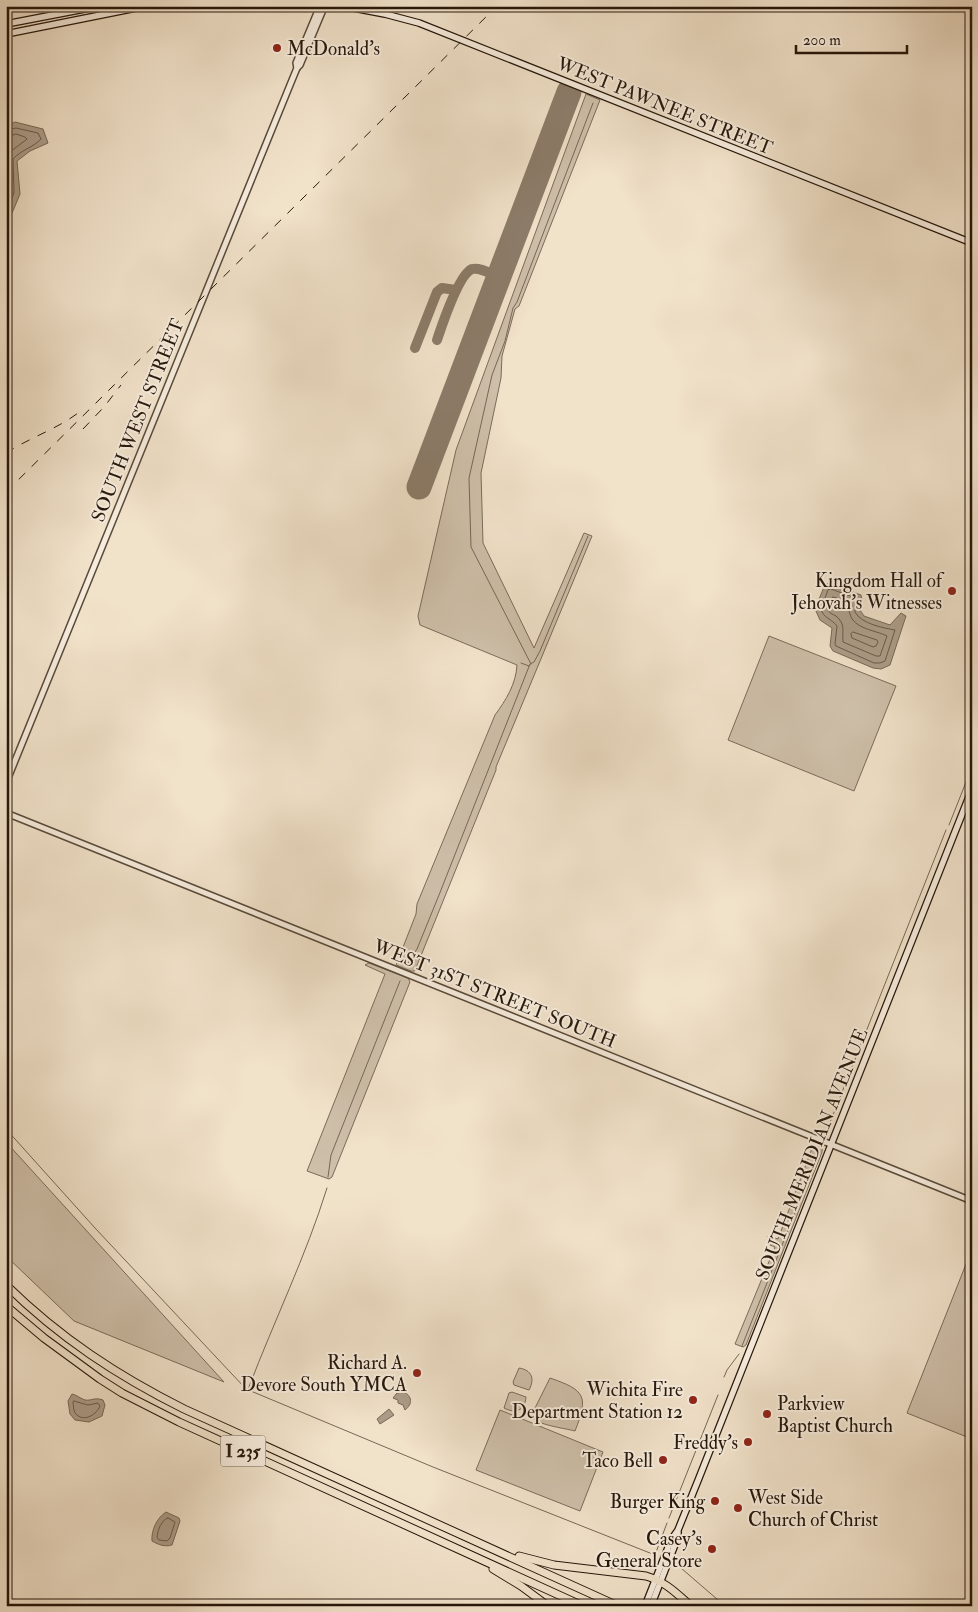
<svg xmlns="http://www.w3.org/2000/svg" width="978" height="1612" font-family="'IM FELL Double Pica',serif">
<rect width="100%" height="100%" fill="#f1e2ca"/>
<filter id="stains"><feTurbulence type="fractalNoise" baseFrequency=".004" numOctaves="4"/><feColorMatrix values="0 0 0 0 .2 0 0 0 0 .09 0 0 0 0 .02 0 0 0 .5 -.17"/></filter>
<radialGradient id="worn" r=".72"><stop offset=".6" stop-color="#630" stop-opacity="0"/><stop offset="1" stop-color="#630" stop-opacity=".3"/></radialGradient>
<g fill="#cebfa9" stroke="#7a6b5a">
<path d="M586 94 600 100 519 306 515 309 502 356 501 378 481 473 483 543 534 648 584 533 592 536 496 767V770L416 968 415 971H411L396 965 416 914 417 904 495 715C506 700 516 684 517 665L420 625 418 616 456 450Z"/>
<path d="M769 636 896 686 854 791 728 740Z"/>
<path d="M369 963 408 978 410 982 332 1177 329 1179 307 1171 385 974 365 965Z"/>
<path d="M6 1142 224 1382 74 1321 6 1256Z"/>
<path d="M814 1143C819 1145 823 1147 822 1152L746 1345 743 1347 735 1344 775 1247 768 1244 770 1241 768 1236 778 1239Z"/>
<path d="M972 1249V1439L907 1413Z"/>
<path d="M519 1368C532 1370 535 1379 529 1390L514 1385 513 1382Z"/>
<path d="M550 1378C585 1390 589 1396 575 1431 564 1428 536 1425 531 1416Z"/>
<path d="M512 1392 526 1397C525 1411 515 1414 504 1408L509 1393Z"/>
<path d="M500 1410 603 1452 580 1511 476 1470Z"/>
</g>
<g fill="#ac9d89" stroke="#766756">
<path d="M15 122 43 129 48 143 30 151 17 161 20 194 10 218 6 219V126Z"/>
<path d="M828 583 861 595 862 600 860 610 864 616 890 625 901 613 906 616 890 665 881 669 873 668 833 651 830 646 832 628 820 620 815 609 824 587Z"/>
<path d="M404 1392C412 1396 413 1404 405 1410L403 1405 398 1403V1400L393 1398 397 1393Z"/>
<path d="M72 1394C77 1395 81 1399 85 1400 92 1401 94 1397 103 1400L105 1405 102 1416 89 1422 75 1420 70 1414 68 1401Z"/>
<path d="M389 1409 394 1415 380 1424 377 1419Z"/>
<path d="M166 1512 179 1518 180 1521 172 1545C165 1547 159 1545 152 1541 151 1530 157 1518 166 1512Z"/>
</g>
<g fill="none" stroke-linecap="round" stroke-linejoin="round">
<g stroke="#695a4a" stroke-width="1">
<path d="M6 130 16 128 38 133 41 139C34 147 21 150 13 159L14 193 6 214"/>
<path d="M6 137 16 134 25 137 27 139 10 152 6 159"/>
<path d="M831 589 856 598 855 612C861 624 884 628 895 630L885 661 880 663H874L836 646 835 644 837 626C832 619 823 618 821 609L828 590Z"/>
<path d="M833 597 849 602C849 606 848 610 850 614 854 629 875 630 887 636L880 656H876L843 642C842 632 846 624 836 616 832 614 829 613 827 609Z"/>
<path d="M853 632 877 640 878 642 876 646 873 647 852 638 851 634Z"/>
<path d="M74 1401 88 1405 98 1403 100 1406C97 1414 85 1422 77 1415 73 1412 74 1407 73 1403Z"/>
<path d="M168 1518 175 1522 170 1538 167 1541 159 1540 157 1537C158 1530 161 1520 168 1518Z"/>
</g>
<g stroke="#766756" stroke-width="1">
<path d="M521 663 529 666"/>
<path d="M531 664 471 547 469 478 492 375 505 341 513 308 517 302 593 103"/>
<path d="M949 825 972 767"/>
<path d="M408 963 417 949 439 895 530 664 534 662 540 651 588 536"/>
<path d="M6 1129 95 1228 246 1389 433 1467 655 1555 667 1523"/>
<path d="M827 1130 946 830"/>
<path d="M328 1177 331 1155 400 981"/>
<path d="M742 1346 819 1152"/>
<path d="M724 1377 727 1370 739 1354"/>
<path d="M250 1390 249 1387C274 1321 306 1256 327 1188"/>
<path d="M669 1518 718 1395"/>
<path d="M674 1562 725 1606"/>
</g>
<g stroke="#8c7c6a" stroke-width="10">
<path d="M437 340C442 325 459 274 472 269 480 267 491 274 499 277"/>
<path d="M415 348 437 292 442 288 456 290"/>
</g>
<path stroke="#8c7c6a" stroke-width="25" d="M419 487 569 92"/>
<defs>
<g id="tertiary">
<path d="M297 68 296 63 319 8 322 6"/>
<path d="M6 783 290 85 297 68 300 65 320 17 323 10 322 6"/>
<path d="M6 813 972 1201"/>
</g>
<g id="secondary">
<path d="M343 6 385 14 419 23 972 243"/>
<path d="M6 24 100 6"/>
<path d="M6 34 146 6"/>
<path d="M645 1606 671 1540 678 1530 699 1478 972 789"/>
<path d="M651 1606 676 1542 678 1533"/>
</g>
<g id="motorway">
<path d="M6 1285C60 1338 118 1376 184 1409L618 1606"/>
<path d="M6 1306 44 1338 100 1379 122 1393 179 1422 583 1606"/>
<path d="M519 1556 554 1565 646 1576C666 1582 676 1593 691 1606"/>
<path d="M493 1569 521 1586 548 1606"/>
</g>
</defs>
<use href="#tertiary" stroke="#594a3a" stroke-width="8"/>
<use href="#secondary" stroke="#26170a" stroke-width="8"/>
<use href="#motorway" stroke="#26170a" stroke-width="9"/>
<use href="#tertiary" stroke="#f6ecdd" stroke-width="5"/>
<use href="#secondary" stroke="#f6ecdd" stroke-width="5.5"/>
<use href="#motorway" stroke="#f1e2ca" stroke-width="7"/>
<g stroke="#26170a" stroke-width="1" stroke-dasharray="9 9" stroke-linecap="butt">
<path d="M83 429 104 407 121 385"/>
<path d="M6 453C29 438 57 429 78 413"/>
<path d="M6 492 497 6"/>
</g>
</g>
<g fill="#8f2418" stroke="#f6ecdd" stroke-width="2">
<circle cx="277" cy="48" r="5"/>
<circle cx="952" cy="591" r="5"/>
<circle cx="417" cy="1373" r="5"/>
<circle cx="693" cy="1400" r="5"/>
<circle cx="767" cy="1414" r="5"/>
<circle cx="748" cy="1442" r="5"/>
<circle cx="663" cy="1460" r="5"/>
<circle cx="715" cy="1501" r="5"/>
<circle cx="738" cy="1508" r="5"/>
<circle cx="712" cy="1549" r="5"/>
</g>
<g text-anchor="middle" stroke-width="4" stroke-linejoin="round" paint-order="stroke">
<rect fill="#f6ecdd" stroke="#645749" stroke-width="1" x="220.5" y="1435.5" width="45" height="31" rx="4"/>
<g font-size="18" font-weight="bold" fill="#26170a">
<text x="243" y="1457">I 235</text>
</g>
<g font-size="19" fill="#26170a" stroke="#f6ecdd" text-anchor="end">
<text x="287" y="55" text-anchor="start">McDonald's</text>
<text x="942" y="587">Kingdom Hall of<tspan x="942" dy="22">Jehovah's Witnesses</tspan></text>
<text x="407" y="1369">Richard A.<tspan x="407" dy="22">Devore South YMCA</tspan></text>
<text x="683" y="1396">Wichita Fire<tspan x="683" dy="22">Department Station 12</tspan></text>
<text x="777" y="1410" text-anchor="start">Parkview<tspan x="777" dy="22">Baptist Church</tspan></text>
<text x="738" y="1449">Freddy's</text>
<text x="653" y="1467">Taco Bell</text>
<text x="748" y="1504" text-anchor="start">West Side<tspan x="748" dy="22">Church of Christ</tspan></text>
<text x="705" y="1508">Burger King</text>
<text x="702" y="1545">Casey's<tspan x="702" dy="22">General Store</tspan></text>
</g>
<g font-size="19" fill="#26170a" stroke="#f6ecdd">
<text transform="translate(665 105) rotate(22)" y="7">WEST PAWNEE STREET</text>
<text transform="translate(137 420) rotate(-68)" y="7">SOUTH WEST STREET</text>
<text transform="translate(495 993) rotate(22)" y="7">WEST 31ST STREET SOUTH</text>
<text transform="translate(811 1154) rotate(-68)" y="7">SOUTH MERIDIAN AVENUE</text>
</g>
</g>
<rect width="978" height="1612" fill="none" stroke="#f1e2ca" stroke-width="25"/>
<rect x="8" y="8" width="963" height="1597" fill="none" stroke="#26170a" stroke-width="2.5"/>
<rect x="12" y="12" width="953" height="1587" fill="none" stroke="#26170a"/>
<path d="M796 45v8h111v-8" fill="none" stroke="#26170a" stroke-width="2.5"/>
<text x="803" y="45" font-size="15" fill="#26170a" stroke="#f6ecdd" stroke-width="4" paint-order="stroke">200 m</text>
<rect width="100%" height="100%" filter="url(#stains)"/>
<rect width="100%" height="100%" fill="url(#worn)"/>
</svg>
